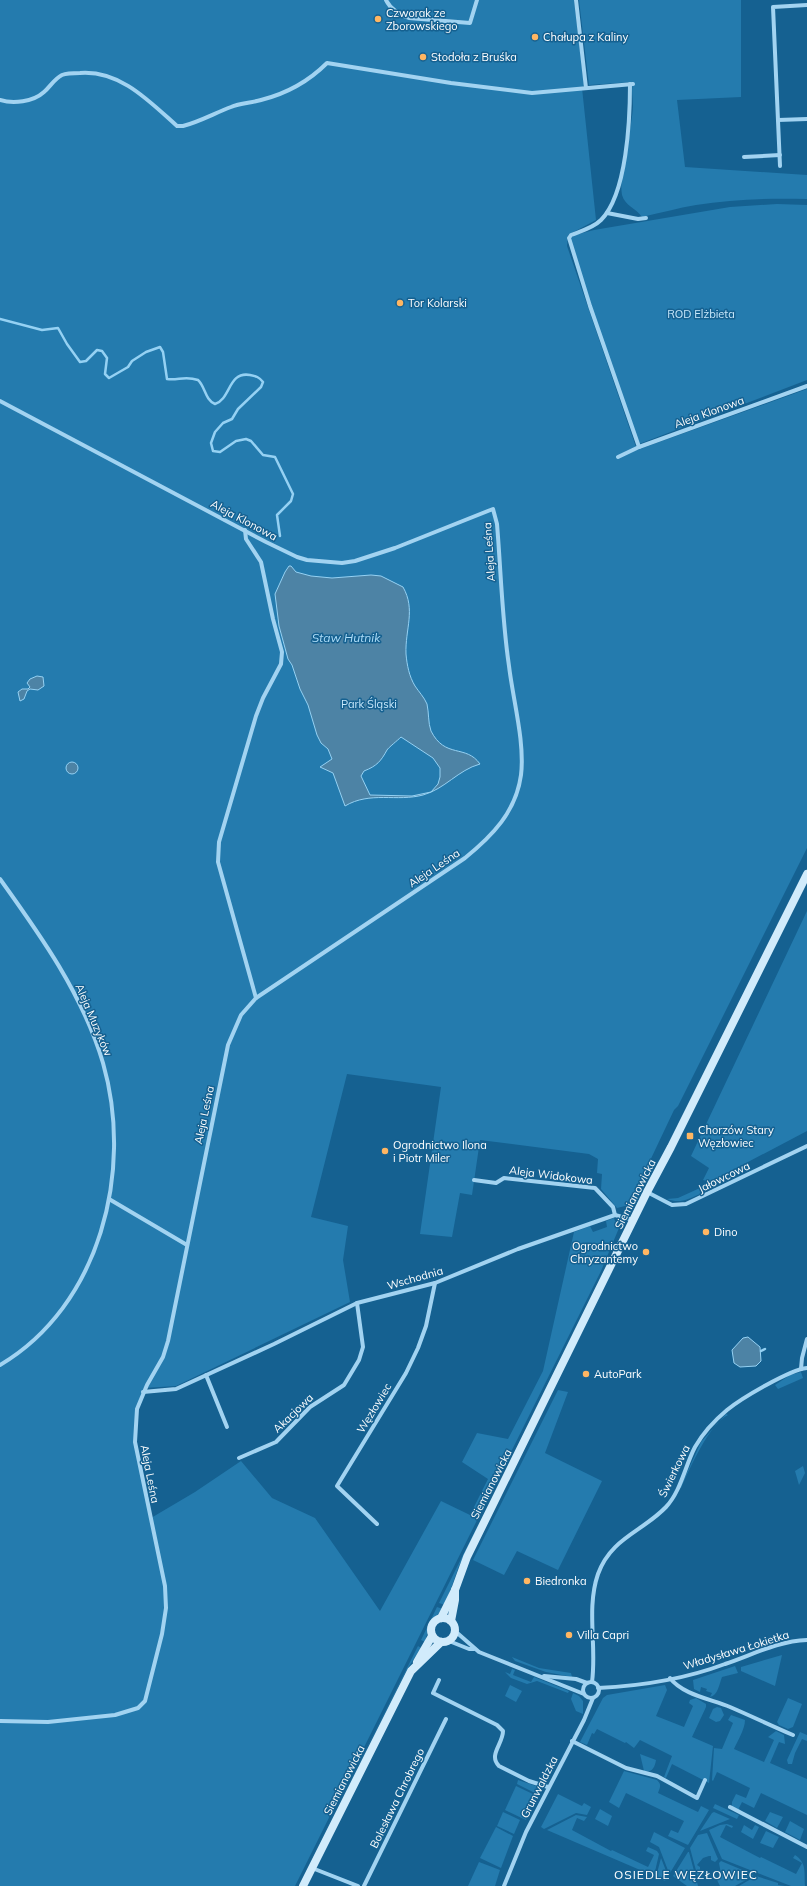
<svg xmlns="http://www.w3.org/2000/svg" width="807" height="1886" font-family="Mulish,sans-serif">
<rect width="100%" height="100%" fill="#156191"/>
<g fill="#247bae">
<path d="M0 0H574L584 85 582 88 596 220 568 235 567 246 637 450 807 389V848L678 1106 674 1110 629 1205 617 1208 601 1189 602 1174 597 1173 598 1159 589 1154 480 1140 472 1195 460 1193 452 1237 420 1234 441 1087 347 1074 311 1217 348 1226 343 1260 350 1302 176 1386 144 1388 137 1407 135 1444 151 1518 195 1492 241 1461 272 1498 315 1518 380 1611 441 1501 470 1515 488 1479 462 1462 477 1433 508 1439 543 1371 574 1232 590 1226 593 1232 607 1227 606 1221 614 1218 615 1221 618 1222 619 1228 601 1271 295 1886H0Z"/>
<path d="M579 0H741V97L677 100 685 167 807 175V199C770 198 732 199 696 205 678 208 660 213 642 217 636 208 625 206 622 195 618 173 632 131 633 106 633 99 631 90 633 82L589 85Z"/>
<path d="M777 204 807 205V380L639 444 570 245 571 236 594 230 730 207Z"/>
<path d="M807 911V1131L710 1182 703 1180 709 1168 691 1156Z"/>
<path d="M700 1188 701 1191 700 1194C689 1199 680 1204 667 1199L678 1198Z"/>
<path d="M801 1372 803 1378 778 1389 775 1385 790 1375Z"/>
<path d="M558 1390 568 1392 545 1453 602 1481 558 1570 517 1551 504 1575 473 1560Z"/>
<path d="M726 1414 728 1415C709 1424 690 1468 681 1488H680L701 1442Z"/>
<path d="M803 1466 805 1473 799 1485 795 1471Z"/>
<path d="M484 1513 459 1566 445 1605 439 1603Z"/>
<path d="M437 1607 443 1609 430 1623 425 1642 421 1640Z"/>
<path d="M418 1646 421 1648 406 1671 298 1886Z"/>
<path d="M782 1655 775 1686 741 1671V1667Z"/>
<path d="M512 1657 539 1668 571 1673 572 1677 546 1672 515 1661Z"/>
<path d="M735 1666 738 1673 722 1677C719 1685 718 1695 710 1697L712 1693 706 1691 707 1689 701 1687 700 1692 694 1689 693 1680Z"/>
<path d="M512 1669 515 1670 513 1675 531 1682 534 1677 569 1691 568 1693 537 1681 527 1684 511 1678 505 1672 510 1674Z"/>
<path d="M510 1685 522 1691 516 1702 505 1696Z"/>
<path d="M665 1685 667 1690 656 1716 684 1727 693 1706 689 1703 690 1700 696 1698 706 1704V1707L692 1737 713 1746 709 1783 672 1764 666 1778 664 1777 672 1756 640 1740 634 1748 626 1742 625 1743 597 1729 594 1734 592 1733 587 1745 580 1742 603 1698 607 1695Z"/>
<path d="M573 1693 579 1696 583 1701V1714L576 1711 571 1699Z"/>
<path d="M788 1698 802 1704 793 1727 788 1729 779 1725 777 1722Z"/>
<path d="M717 1707 721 1708 724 1715 720 1721 716 1722 709 1718 713 1709Z"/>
<path d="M731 1715 745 1720C745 1729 738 1740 734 1749L764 1762 774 1740 768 1737 776 1731 784 1735 785 1744 779 1742 770 1763 807 1779V1815L761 1793 754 1808 742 1802 739 1808 740 1811 732 1807V1802L736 1794 746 1798 750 1788 717 1772 713 1781 712 1780 714 1748 722 1749 733 1723 728 1720Z"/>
<path d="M800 1732 807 1735V1741L802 1739 795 1753 792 1764H788L787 1760Z"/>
<path d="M640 1754 656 1760C655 1767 652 1773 644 1771Z"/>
<path d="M624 1771 657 1780C662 1785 660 1787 658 1793L698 1812 701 1806 709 1810 688 1845 668 1836 671 1830 678 1833 684 1821 626 1793 619 1808 609 1802Z"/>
<path d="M518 1780 542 1788 539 1795 517 1784Z"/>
<path d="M516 1786 537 1796 526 1820 505 1810Z"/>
<path d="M558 1794 582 1806 584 1803 591 1807 587 1815 576 1813 544 1829 541 1827Z"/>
<path d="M715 1804 739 1815 737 1819 713 1808Z"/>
<path d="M600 1809 612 1816 608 1826 595 1819Z"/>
<path d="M503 1812 520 1820 514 1834 497 1826Z"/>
<path d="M714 1812 730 1819 700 1831 712 1813Z"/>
<path d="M770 1812 783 1817 777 1828 765 1821Z"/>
<path d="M576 1815 587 1817 584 1821 577 1818 572 1830 611 1851 612 1850 648 1867 654 1855 646 1851 648 1847 657 1851 659 1854 654 1876 547 1830Z"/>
<path d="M790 1821 804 1829 800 1840 785 1832Z"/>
<path d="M727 1824 733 1826 732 1828 726 1825 720 1837 760 1858 761 1857 796 1874 802 1863 793 1858 795 1855C807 1863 804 1872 805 1886H791L722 1859 709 1830 720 1825Z"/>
<path d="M744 1825 752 1830 755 1825 759 1827 753 1839 741 1832Z"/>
<path d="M496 1827 513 1836 501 1868 480 1858Z"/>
<path d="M766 1831 779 1837 773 1848 760 1843Z"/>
<path d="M654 1832 685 1848 670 1873H669L659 1847 650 1842Z"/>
<path d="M707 1833 718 1859 715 1862 711 1860V1856H709L703 1858 697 1865 700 1867V1874L702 1877 698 1878 690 1848 698 1835Z"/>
<path d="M688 1852H689L698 1886H687L673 1876Z"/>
<path d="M661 1858 668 1876 665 1881 656 1877Z"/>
<path d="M721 1861 752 1874 753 1876 735 1886H720L717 1880 721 1874 719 1863Z"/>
<path d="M479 1862 500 1870 495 1886H468Z"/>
<path d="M756 1876 778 1883V1885L785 1886H739Z"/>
</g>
<g fill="#4d83a5" stroke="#95d1f3" fill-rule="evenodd">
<path d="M289 566H291L296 572 311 576 332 578 371 575 381 576 403 587C416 610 405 629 406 654 407 665 409 676 415 686 419 692 424 697 427 704 429 713 428 723 431 731 445 759 466 744 480 764 458 770 445 789 423 795 397 802 370 791 345 806L333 773 320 767 332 759 328 749 321 743 317 735 308 705 300 689 292 665 288 659 279 626 275 594 285 572ZM401 737 433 758 440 768V777L438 784 431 792 412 796 370 795 361 776 364 771C377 766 381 761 387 750 388 748 398 740 401 737Z"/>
<path d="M37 676 43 677 44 686 38 690 30 689 27 691 24 699 20 701 18 692 22 689H28L30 687 27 683 30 679Z"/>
<circle cx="72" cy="768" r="6"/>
<path d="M748 1337 760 1347 761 1361 756 1366 740 1367 734 1363 732 1350 743 1338Z"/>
</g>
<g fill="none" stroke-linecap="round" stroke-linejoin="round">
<g stroke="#95d1f3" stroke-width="2.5">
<path d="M0 319 42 330 58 328 67 344 80 362 86 361 97 350 102 351 107 358 105 374 109 378 128 367 132 361 146 352 160 347 163 352 167 379C178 381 184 375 198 380 205 386 205 400 215 404 231 399 228 371 250 375 256 376 259 377 263 382L261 387 238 409 232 419 223 423 215 432 211 443 213 451 220 452 236 441 246 439 251 441 263 455 275 457 293 494 291 501 277 515 280 536"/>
<path d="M761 1351 765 1349"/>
</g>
<g stroke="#a2d3f1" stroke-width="4">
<path d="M386 0C391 10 399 14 409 18L470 23 477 0"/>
<path d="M576 0 586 88"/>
<path d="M630 84C630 119 627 194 601 220 593 228 581 231 571 235L569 238 590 306 639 447"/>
<path d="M0 100C13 104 33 102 44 92 50 87 54 79 62 75 67 73 74 73 80 73 120 70 149 101 177 126H183C199 122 215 113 231 107 240 103 251 103 261 100 285 94 309 81 327 63L451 83 532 93 633 84"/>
<path d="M778 120 807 119"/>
<path d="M744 157 780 155"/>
<path d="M780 166 773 7 807 5"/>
<path d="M607 213 638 219 646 218"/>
<path d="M0 401 266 542 297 557 307 560 342 563 355 561 395 548 493 509 497 524C501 572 502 619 509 666 513 700 525 742 521 775 516 812 492 836 465 858L256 998 241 1015 228 1045 168 1341 163 1357 147 1385 137 1409 135 1442 165 1586 166 1608 162 1634 145 1701 138 1708 115 1715 48 1722 0 1721"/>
<path d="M618 457 639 447 807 386"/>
<path d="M245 530 246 539 261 562 273 619 282 652 281 664 263 698 256 716 219 842 218 862 256 998"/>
<path d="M0 879C41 936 83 995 103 1063 134 1171 100 1306 0 1365"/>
<path d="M474 1180 496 1183 504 1178 595 1188 613 1207 615 1215"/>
<path d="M647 1192 672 1205 686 1204 807 1146"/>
<path d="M109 1199 187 1245"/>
<path d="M801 1369 802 1358 807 1339"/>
<path d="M206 1375 227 1427"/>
<path d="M143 1392 176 1389 274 1344 357 1303 435 1283 518 1249 615 1215 633 1220"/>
<path d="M239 1458 276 1442 310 1407 344 1385 359 1360 363 1347 357 1303"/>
<path d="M377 1524 337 1486 406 1373 418 1348 426 1326 435 1283"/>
<path d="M455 1631 479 1652 584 1694"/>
<path d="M449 1641 469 1649H474"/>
<path d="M544 1676 576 1679 587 1683"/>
<path d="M670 1678C683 1695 711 1699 730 1707 751 1716 772 1726 793 1735"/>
<path d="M439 1680 433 1693 497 1725 503 1731C503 1744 488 1755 499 1766L529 1781 548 1787"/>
<path d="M592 1682C597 1646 586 1609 598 1574 611 1538 642 1532 666 1507 681 1491 685 1466 695 1447 703 1433 715 1420 727 1410 742 1398 789 1370 807 1368"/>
<circle cx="591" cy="1690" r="8"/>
<path d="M598 1688C641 1686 685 1679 725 1664 752 1655 778 1641 807 1640"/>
<path d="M572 1741 626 1768 657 1776 697 1798 705 1780"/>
<path d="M730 1807 807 1847"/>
<path d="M312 1868 358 1886"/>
<path d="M364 1886 446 1719"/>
<path d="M504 1886 526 1832 584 1720 593 1698"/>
</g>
<g stroke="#d1ebfb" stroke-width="8">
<circle cx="443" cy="1630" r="12"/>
<path d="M441 1618 455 1590 467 1557 647 1192 671 1147 807 874"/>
<path d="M451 1621 455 1600V1590"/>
<path d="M417 1662 432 1636"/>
<path d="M303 1886 411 1671 441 1642"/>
</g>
</g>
<g fill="#ffb662" stroke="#156191" stroke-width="1.5">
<circle cx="378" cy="19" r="4"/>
<circle cx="535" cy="37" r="4"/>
<circle cx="423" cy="57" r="4"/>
<circle cx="400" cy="303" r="4"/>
<rect x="686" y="1132" width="8" height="8" rx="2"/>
<circle cx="385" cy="1151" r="4"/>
<circle cx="706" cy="1232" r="4"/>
<circle cx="646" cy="1252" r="4"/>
<circle cx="586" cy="1374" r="4"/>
<circle cx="527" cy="1581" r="4"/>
<circle cx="569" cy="1635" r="4"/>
</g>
<g text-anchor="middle" stroke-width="3" stroke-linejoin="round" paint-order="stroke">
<g font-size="11" fill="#fff" stroke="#156191" text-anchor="start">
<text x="386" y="17">Czworak ze<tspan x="386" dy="13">Zborowskiego</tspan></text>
<text x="543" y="41">Chałupa z Kaliny</text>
<text x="431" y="61">Stodoła z Bruśka</text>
<text x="408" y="307">Tor Kolarski</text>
<text x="698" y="1134">Chorzów Stary<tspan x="698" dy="13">Węzłowiec</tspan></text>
<text x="393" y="1149">Ogrodnictwo Ilona<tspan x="393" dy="13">i Piotr Miler</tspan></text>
<text x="714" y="1236">Dino</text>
<text x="638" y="1250" text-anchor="end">Ogrodnictwo<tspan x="638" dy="13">Chryzantemy</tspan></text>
<text x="594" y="1378">AutoPark</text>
<text x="535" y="1585">Biedronka</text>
<text x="577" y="1639">Villa Capri</text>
</g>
<g font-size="11" fill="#c9e9fc" stroke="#156191">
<text x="701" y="318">ROD Elżbieta</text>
<text x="369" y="708">Park Śląski</text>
</g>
<g font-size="11" fill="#fff" stroke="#156191">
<text transform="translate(709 412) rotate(-20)" y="4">Aleja Klonowa</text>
<text transform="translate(244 520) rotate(28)" y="4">Aleja Klonowa</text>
<text transform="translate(489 552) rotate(-94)" y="4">Aleja Leśna</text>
<text transform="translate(434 868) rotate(-34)" y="4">Aleja Leśna</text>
<text transform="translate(94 1020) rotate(67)" y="4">Aleja Muzyków</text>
<text transform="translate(204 1115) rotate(-78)" y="4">Aleja Leśna</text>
<text transform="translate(551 1175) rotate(7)" y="4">Aleja Widokowa</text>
<text transform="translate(724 1177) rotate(-26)" y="4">Jałowcowa</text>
<text transform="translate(635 1194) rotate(-63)" y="4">Siemianowicka</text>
<text transform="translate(415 1278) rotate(-16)" y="4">Wschodnia</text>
<text transform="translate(374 1408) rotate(-59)" y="4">Węzłowiec</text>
<text transform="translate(293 1413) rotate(-44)" y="4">Akacjowa</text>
<text transform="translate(674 1471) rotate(-64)" y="4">Świerkowa</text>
<text transform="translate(150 1474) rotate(79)" y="4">Aleja Leśna</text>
<text transform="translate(491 1484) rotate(-63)" y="4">Siemianowicka</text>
<text transform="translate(736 1650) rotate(-17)" y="4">Władysława Łokietka</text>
<text transform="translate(344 1780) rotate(-63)" y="4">Siemianowicka</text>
<text transform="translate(539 1787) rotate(-63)" y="4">Grunwaldzka</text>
<text transform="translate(397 1798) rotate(-64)" y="4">Bolesława Chrobrego</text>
</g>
<g font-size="12" font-style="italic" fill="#aeddf8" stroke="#156191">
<text x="346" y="642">Staw Hutnik</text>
</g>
<g font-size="12" letter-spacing="1" fill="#fff" stroke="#156191">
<text x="686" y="1879">OSIEDLE WĘZŁOWIEC</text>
</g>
</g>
</svg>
